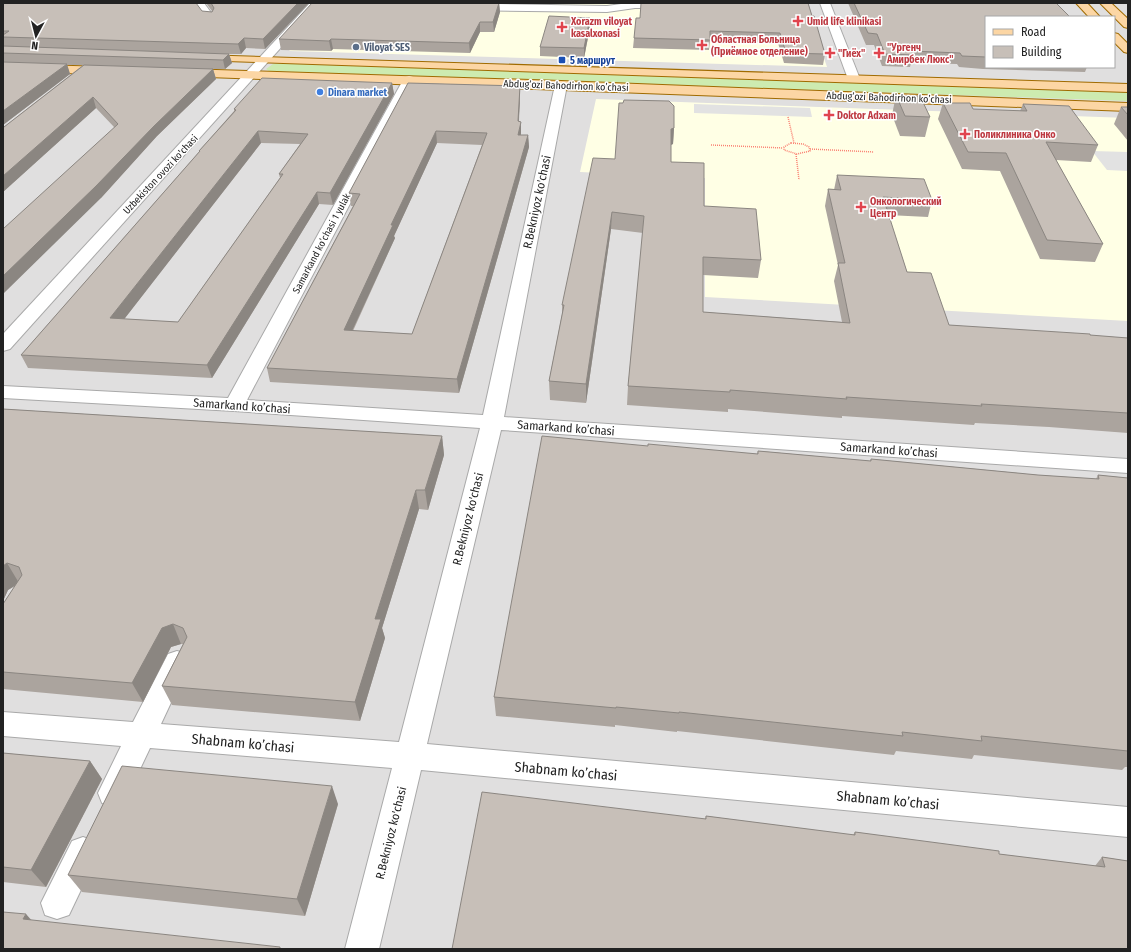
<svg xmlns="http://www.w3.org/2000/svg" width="1131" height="952" font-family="'Fira Sans Condensed',sans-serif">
<rect width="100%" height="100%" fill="#f2efe9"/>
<path fill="#e0dfdf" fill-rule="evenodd" d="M3 3H1128V949H3ZM986 17H1114V67H986Z"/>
<g fill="#ffffe5">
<path d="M332 3H805L827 67 289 51Z"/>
<path d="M596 99 1128 118V321L705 297V178L580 172Z"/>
</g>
<path fill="#cdebb0" d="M280 63 1128 92V101L269 71 266 69 273 64Z"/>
<g fill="#e2e2e2">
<path d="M694 104 810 108 812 117 694 113Z"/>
<path d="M1092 151 1128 152V171L1107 170Z"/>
</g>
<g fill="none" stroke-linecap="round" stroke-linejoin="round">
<defs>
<g id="minor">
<path d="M194 3H204L215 18 214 20H206Z"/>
<path d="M310 3H321L10 349 3 351V334Z"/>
<path d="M446 3 607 6 628 3H667L666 5 655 8H635L607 12 460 10 447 5Z"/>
<path d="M820 3H830L860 79 858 82H850L848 79Z"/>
<path d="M409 76 413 77 415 80 247 400 483 415 555 85 557 82H565L567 85 504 417 1128 459V473L501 430 427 744 1128 807V837L421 770 379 949H345L392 768 150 748 124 803 113 807 102 803 98 793 121 746 3 736V712L133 722 168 654 177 651 186 654 190 662 161 724 399 742 480 428 234 411 3 398V386L228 398 403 80 405 77Z"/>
<path d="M83 837 94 841 99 852 69 915 57 919 45 915 41 903 72 841Z"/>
</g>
<g id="major">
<path d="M1076 3H1087L1100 17H1089Z"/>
<path d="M1100 3H1111L1128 19V28L1124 27Z"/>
<path d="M1114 33 1118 34 1128 44V53L1124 52 1114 42Z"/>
<path d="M200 55 1128 84V92L196 60 194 58 196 56Z"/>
<path d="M3 64 108 67 112 69 114 71 112 73 108 75 3 70Z"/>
<path d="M184 69 561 81 1128 103V111L180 76 178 73 180 70Z"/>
</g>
</defs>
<use href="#minor" stroke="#a9a9a9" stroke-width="2"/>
<use href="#major" stroke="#a06b00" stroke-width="2"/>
<g stroke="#fa8072" stroke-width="1.5" stroke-dasharray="1 1" stroke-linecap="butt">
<path d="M788 117 794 143"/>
<path d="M791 143 803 144 809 147 810 151 797 154 784 150V147Z"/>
<path d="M711 145 783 148"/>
<path d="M810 149 874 152"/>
<path d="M796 154 799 180"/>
</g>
<use href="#minor" fill="#fff" fill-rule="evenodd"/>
<use href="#major" fill="#fcd6a4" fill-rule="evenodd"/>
</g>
<g fill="#aba49e" fill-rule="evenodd">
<path d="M3 3 212 12V11L206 3H309L265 49 246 48 241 54H229L232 63 225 69H213L216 79 157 136 101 198 114 127 96 108 3 192V128L4 127 83 65H67L70 74 3 125V46H4L3 42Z"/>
<path d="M499 3 500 12 494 32H480L470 53 333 49 331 51 281 50 279 39Z"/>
<path d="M808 3 825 54 823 65 784 63 778 43 710 41 709 50 633 48 634 38 640 18Z"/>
<path d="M848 3H1056L986 17V67H1087L1085 72 983 69 959 67 957 64 911 63 910 67 882 66 874 45H866Z"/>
<path d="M590 27 584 58 540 56V47Z"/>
<path d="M392 83 394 94 333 205 319 204 212 378 28 368 21 355 199 152V151L234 111V109ZM261 143 300 144 279 174 280 178 178 322 124 319Z"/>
<path d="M408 83 520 86V97L519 121 521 122V135H528L529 147 459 393 270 382 267 368 353 206H351L349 193ZM437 143 482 145 412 334 353 331 395 238 394 236Z"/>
<path d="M896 95 930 117 925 137 900 136 892 115Z"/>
<path d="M943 103 973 109 1020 111 1023 104 1098 145 1091 162 1056 160 1103 244 1095 262 1040 259 1000 171 962 169 938 119Z"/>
<path d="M1121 107H1128V141L1114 124Z"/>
<path d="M674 128 673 144 671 145V162L704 206 761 260 758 278 703 275V312L842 322 834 281 838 265 825 206 828 189 834 190 837 175 932 200 928 217 888 215 907 272 949 325 1128 338V433L1049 427 975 423 974 425 842 416V418L728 409V412L627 405 628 386 643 233 611 229 586 403 550 400 549 381 562 314V305L615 159Z"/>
<path d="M3 409 442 436 444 455 428 510 419 509 382 628 385 638 360 721 172 705 162 686 183 644H181L171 647 143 702 3 689V604L15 586 8 590 3 601Z"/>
<path d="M648 446 757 454 758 451 870 461 871 459 1038 475 1096 479 1098 475 1128 478V767H1125L1122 770 974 755 972 759 896 751 894 755 677 731V732L615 725V727L496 716 494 697Z"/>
<path d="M3 753 90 761 102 779 46 887 3 882Z"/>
<path d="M338 804 305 916 82 892 68 875Z"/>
<path d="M706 816 853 835 855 832 999 854 1095 866 1102 857 1128 861V949L705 819Z"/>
</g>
<g fill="#8b8681">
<path d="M298 3H309L265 49 263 39Z"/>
<path d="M499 3 500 12 494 32 493 22Z"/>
<path d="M590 18V27L584 58V48Z"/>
<path d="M480 22V32L470 53 469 43Z"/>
<path d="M244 38 246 48 241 54 238 44Z"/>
<path d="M331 39 333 49 331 51 329 41Z"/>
<path d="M229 54 232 63 225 69 223 60Z"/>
<path d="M67 64 70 74 3 125V111Z"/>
<path d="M213 69 216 79 157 136 101 198 3 294V276L154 126Z"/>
<path d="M392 83 394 94 333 205 330 193Z"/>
<path d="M520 86V97L518 133V121Z"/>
<path d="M93 97 96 108 3 192V176Z"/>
<path d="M521 122V133L518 147V135Z"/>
<path d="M674 128 673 144 670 145 671 129Z"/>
<path d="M258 131 261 143 115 331 110 318Z"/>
<path d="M436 131 437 143 394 236 395 238 346 344 344 330 391 225Z"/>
<path d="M528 135 529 147 459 393 457 379Z"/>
<path d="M317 192 319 204 212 378 207 365Z"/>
<path d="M612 212 611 229 586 403V384Z"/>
<path d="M442 436 444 455 428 510 425 490Z"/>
<path d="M416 490 419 509 382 628 385 638 360 721 355 702 375 619Z"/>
<path d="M7 563 19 583 8 590 3 601V566Z"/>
<path d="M173 624 181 644 171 647 143 702 132 683 162 628Z"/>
<path d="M90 761 102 779 46 887 31 870Z"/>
<path d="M332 786 338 804 305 916 297 899Z"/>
<path d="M26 914 41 931 23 919Z"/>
</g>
<g fill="#c7bfb8" stroke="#8b8681" fill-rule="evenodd">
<path d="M3 3H196L202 11 212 12 214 8 211 3H298L263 39 244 38 238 44 3 37V35L9 31H3Z"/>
<path d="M312 3H499L493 22H480L469 43 331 39 329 41 279 39Z"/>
<path d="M641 3H808L812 16H814L825 54 786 53 780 33 710 31V40L634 38 636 18H640Z"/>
<path d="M854 3H1056L1070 17H986V57L962 56 960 53 911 51 913 55 885 54 877 34 868 33Z"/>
<path d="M549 16 590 18 584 48 540 47Z"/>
<path d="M3 46 229 54 223 60 3 53Z"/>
<path d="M3 62 67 64 3 111Z"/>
<path d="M84 65 213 69 154 126 96 186 3 276V229L118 124 93 97 3 176V128L4 127Z"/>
<path d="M262 78 392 83 330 193 317 192 207 365 21 355 200 151H199L236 110 234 109ZM258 131 308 134 279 174H283L178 322 110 318Z"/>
<path d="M408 83 520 86 518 121 521 122 518 135H528L457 379 267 368 360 194 349 193ZM436 131 487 133 412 334 344 330 393 225H391Z"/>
<path d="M896 95 920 96 930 117 905 116Z"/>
<path d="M624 100 669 101 674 106V128L671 129V162L704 163V206L756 209 761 260 703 257V312L850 323 838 263H845L828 189 841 190 837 175 924 179 932 200 883 197 907 272 931 273 949 325 1090 334V335L1128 338V413L981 404 982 406 846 397 847 399 730 390V392L628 386 644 216 612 212 586 384 549 381 564 305H562L593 158 615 159 619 103H623Z"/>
<path d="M943 103H970L973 109 1027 111 1023 104 1069 106 1098 145 1046 142 1103 244 1047 240 1006 153 968 152Z"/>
<path d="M1121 107H1128V115Z"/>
<path d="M3 409 442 436 425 490H416L375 619H381L355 702 162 686 187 637 183 628 173 624 162 628 132 683 3 672V604L22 575 19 567 7 563 3 566Z"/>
<path d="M542 436 648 446V444L758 454V451L871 461V459L1038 475 1099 479 1098 475 1128 478V751L981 736 982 741 902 732 903 736 679 712V713L616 707V708L494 697Z"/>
<path d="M3 753 90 761 31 870 3 867Z"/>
<path d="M122 766 332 786 297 899 68 875Z"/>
<path d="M482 792 706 819V816L855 835V832L999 851V854L1105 867 1102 857 1128 861V949H452Z"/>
<path d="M3 912 26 914 23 919 280 947V949H3Z"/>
</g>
<g fill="#e0444e" stroke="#fff" stroke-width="1.5">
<path d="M796 15h4v4h4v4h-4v4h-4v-4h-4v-4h4z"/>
<path d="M560 21h4v4h4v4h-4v4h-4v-4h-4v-4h4z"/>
<path d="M700 39h4v4h4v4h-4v4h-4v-4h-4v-4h4z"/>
<path d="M828 47h4v4h4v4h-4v4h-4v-4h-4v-4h4z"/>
<path d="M877 47h4v4h4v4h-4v4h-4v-4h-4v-4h4z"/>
<path d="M827 109h4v4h4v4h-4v4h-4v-4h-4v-4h4z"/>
<path d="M963 128h4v4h4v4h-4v4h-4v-4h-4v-4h4z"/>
<path d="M859 201h4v4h4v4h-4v4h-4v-4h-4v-4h4z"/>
</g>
<circle fill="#5c6f8a" stroke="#fff" stroke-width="1.5" cx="356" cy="47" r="4"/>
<rect fill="#1a4fb4" stroke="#fff" stroke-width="1.5" x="558" y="56" width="8" height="8" rx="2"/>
<circle fill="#3f7fe0" stroke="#fff" stroke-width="1.5" cx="320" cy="92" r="4"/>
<g text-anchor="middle" stroke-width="3" stroke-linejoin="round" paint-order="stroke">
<g font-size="10" font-weight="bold" fill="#be3a42" stroke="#fff" text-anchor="start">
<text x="571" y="25">Xorazm viloyat<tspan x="571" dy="12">kasalxonasi</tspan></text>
<text x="807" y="25">Umid life klinikasi</text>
<text x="711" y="43">Областная Больница<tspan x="711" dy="12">(Приёмное отделение)</tspan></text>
<text x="887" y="51">"Ургенч<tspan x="887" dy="12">Амирбек Люкс"</tspan></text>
<text x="838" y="57">"Гиёх"</text>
<text x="837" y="119">Doktor Adxam</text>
<text x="974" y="138">Поликлиника Онко</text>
<text x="870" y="205">Онкологический<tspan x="870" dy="12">Центр</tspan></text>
</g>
<g font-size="10" font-weight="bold" fill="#4e5e75" stroke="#fff" text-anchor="start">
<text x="364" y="51">Viloyat SES</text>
</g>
<g font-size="10" font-weight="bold" fill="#164399" stroke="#fff" text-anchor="start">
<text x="570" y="64">5 маршрут</text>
</g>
<g font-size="10" fill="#222" stroke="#fff">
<text transform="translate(566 85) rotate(2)" y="4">Abdug’ozi Bahodirhon ko’chasi</text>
<text transform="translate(889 97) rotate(2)" y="4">Abdug’ozi Bahodirhon ko’chasi</text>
<text transform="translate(160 174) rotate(-47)" y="4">Uzbekiston ovozi ko'chasi</text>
<text transform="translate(321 243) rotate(-62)" y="4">Samarkand ko’chasi 1 yulak</text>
</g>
<g font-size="10" font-weight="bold" fill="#366cbe" stroke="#fff" text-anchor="start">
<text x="328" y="96">Dinara market</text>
</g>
<g font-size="12" fill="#222" stroke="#fff">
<text transform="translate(537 202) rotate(-78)" y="4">R.Bekniyoz ko'chasi</text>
<text transform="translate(242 406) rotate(4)" y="4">Samarkand ko’chasi</text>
<text transform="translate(566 428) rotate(4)" y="4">Samarkand ko’chasi</text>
<text transform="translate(889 450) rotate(4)" y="4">Samarkand ko’chasi</text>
<text transform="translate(468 519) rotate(-76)" y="4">R.Bekniyoz ko'chasi</text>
<text transform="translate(391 833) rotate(-76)" y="4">R.Bekniyoz ko'chasi</text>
</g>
<g font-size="14" fill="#222" stroke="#fff">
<text transform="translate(243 743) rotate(5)" y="5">Shabnam ko’chasi</text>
<text transform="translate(566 771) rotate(5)" y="5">Shabnam ko’chasi</text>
<text transform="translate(888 800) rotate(5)" y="5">Shabnam ko’chasi</text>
</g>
</g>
<rect width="1131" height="952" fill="none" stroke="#222222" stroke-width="8"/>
<rect x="985" y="16" width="130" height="52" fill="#ffffff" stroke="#a7a7a7"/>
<rect x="993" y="29" width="20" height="6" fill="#fcd6a4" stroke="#a7a7a7"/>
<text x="1021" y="36" font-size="12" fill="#222222">Road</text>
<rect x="993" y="46" width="20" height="12" fill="#c7bfb8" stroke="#a7a7a7"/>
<text x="1021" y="56" font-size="12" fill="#222222">Building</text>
<g transform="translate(36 36) rotate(187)" stroke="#ffffff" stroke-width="3" paint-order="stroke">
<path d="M0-3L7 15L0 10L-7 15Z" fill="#222222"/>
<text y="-6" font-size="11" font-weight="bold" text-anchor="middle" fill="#222222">N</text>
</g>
</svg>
